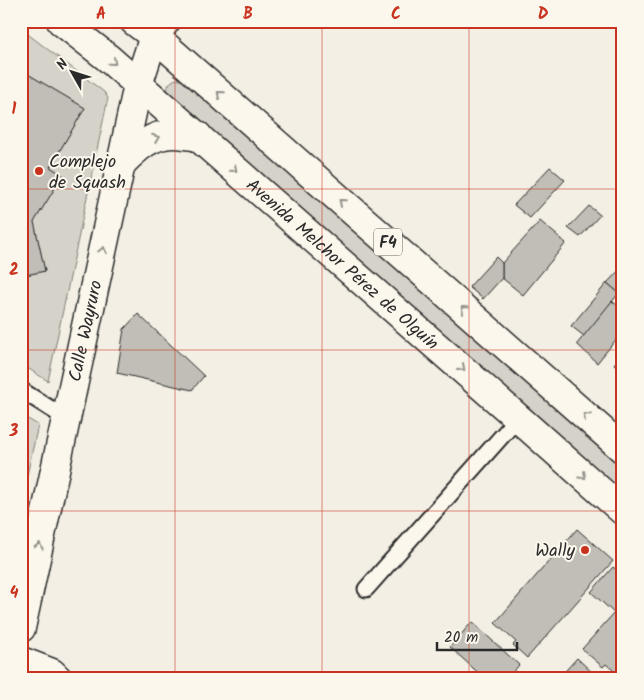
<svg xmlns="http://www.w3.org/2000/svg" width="644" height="700" font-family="Kalam,sans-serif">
<rect width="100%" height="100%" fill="#f3efe4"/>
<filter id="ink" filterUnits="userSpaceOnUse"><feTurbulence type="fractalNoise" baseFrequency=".02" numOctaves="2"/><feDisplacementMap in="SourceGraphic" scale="10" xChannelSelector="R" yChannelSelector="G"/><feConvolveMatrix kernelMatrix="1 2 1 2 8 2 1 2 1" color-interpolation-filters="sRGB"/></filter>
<g filter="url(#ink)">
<g fill="#d5d2c9" stroke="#807e7a">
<path d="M21 29 104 92 108 98 48 381 21 364V276L45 271 34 222 63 175 50 167 85 108 21 70Z"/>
<path d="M176 79 183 81 623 466V495L169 97C166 88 167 83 176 79Z"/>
<path d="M21 415 38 425 21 503Z"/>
</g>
<g fill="#c0beb6" stroke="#2b2b2b">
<path d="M21 70 85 108 50 167 63 175 34 222 45 271 21 276Z"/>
<path d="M550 167 565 180 530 218 514 205Z"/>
<path d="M589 206 600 215 580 237 568 228Z"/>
<path d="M540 221 566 243 523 295 502 278V263Z"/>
<path d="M496 257 502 263V278L483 299 469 287Z"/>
<path d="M623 266V289L619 293 607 283Z"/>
<path d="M607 283 619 293 584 336 571 326Z"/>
<path d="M612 301 623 310V331L597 363 577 344Z"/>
<path d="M138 314 204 376 192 390 117 373 124 329Z"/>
<path d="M623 354V371L614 364Z"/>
<path d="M577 529 613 561 527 658 513 645 516 642 495 623Z"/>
<path d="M613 567 623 575V679L606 664 603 667 582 649 614 613 591 592Z"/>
<path d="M472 622 519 665 507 679H485L450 647Z"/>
<path d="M577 658 599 679H558Z"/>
</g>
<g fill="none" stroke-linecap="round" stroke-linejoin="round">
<defs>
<g id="service">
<path d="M21 390 67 419"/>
<path d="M366 589 518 418"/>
</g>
<g id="minor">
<path id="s1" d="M21 628 138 85"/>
<path d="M21 661 52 673 58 679"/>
</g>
<path id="tertiary" d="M138 85 154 36 166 21"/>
<g id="trunk">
<path id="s2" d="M61 21 108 58 518 418 623 511"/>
<path d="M134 21 154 36 623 449"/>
<path d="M122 163C137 148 152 134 173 134 181 134 190 136 198 136"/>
</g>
</defs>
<use href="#service" stroke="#2b2b2b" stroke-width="19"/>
<use href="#minor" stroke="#2b2b2b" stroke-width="31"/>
<use href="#tertiary" stroke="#2b2b2b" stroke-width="31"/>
<use href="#trunk" stroke="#2b2b2b" stroke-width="31"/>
<use href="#service" stroke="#fbf7ec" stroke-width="15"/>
<use href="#minor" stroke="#fbf7ec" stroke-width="28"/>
<use href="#tertiary" stroke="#fbf7ec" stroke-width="28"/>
<use href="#trunk" stroke="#fbf7ec" stroke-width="28"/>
</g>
<defs><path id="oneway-chevron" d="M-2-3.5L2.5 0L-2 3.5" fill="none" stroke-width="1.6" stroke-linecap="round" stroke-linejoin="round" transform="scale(1.25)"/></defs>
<g stroke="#93918c">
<use href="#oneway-chevron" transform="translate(113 62) rotate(41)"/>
<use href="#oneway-chevron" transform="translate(220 94) rotate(-139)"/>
<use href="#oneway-chevron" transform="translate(156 138) rotate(-21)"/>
<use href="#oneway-chevron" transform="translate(234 169) rotate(41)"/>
<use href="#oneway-chevron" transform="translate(342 202) rotate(-139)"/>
<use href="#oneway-chevron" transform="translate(103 250) rotate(-78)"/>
<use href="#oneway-chevron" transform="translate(464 309) rotate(-139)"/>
<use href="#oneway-chevron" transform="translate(462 368) rotate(41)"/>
<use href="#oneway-chevron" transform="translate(586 416) rotate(-139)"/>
<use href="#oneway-chevron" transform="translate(583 476) rotate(42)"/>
<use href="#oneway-chevron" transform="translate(39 546) rotate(-78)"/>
</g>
</g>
<path fill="none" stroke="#c8321e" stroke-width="1" stroke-opacity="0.55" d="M175 21V679M322 21V679M469 21V679M21 189H623M21 350H623M21 511H623"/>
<g fill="#c8321e" stroke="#fbf7ec" stroke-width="2">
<circle cx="39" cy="171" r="5"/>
<circle cx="585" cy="550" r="5"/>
</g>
<g text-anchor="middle" stroke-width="4" stroke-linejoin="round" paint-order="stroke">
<rect fill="#fbf7ec" stroke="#696865" stroke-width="1" x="374" y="228.5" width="28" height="27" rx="4"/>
<g font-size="16" font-weight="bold" fill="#2b2b2b">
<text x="388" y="248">F4</text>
</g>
<g font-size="18" fill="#2b2b2b" stroke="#fbf7ec" text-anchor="start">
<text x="49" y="167">Complejo<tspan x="49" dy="21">de Squash</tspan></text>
<text x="575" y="556" text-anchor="end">Wally</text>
</g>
<g font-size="18" fill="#2b2b2b" stroke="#fbf7ec">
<text dy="6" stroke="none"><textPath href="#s2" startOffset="372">Avenida Melchor Pérez de Olguín</textPath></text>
<text dy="6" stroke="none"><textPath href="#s1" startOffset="304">Calle Wayruro</textPath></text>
</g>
</g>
<rect width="644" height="700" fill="none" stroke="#fbf7ec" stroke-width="55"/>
<g transform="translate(72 72) rotate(309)" stroke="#fbf7ec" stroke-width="4" paint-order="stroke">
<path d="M0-4L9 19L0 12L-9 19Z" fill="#2b2b2b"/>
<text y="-8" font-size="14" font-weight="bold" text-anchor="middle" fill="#2b2b2b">N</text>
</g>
<path d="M437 642v8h80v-8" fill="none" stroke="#2b2b2b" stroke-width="2.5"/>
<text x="444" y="642" font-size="15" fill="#2b2b2b" stroke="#fbf7ec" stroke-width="4" paint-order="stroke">20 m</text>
<rect x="28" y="28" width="588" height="644" fill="none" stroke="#c8321e" stroke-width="2"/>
<g font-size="16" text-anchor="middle" font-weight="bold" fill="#c8321e">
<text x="101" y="19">A</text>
<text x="248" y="19">B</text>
<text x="396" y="19">C</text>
<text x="543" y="19">D</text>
<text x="14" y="114">1</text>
<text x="14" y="275">2</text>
<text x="14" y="436">3</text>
<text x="14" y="598">4</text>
</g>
</svg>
